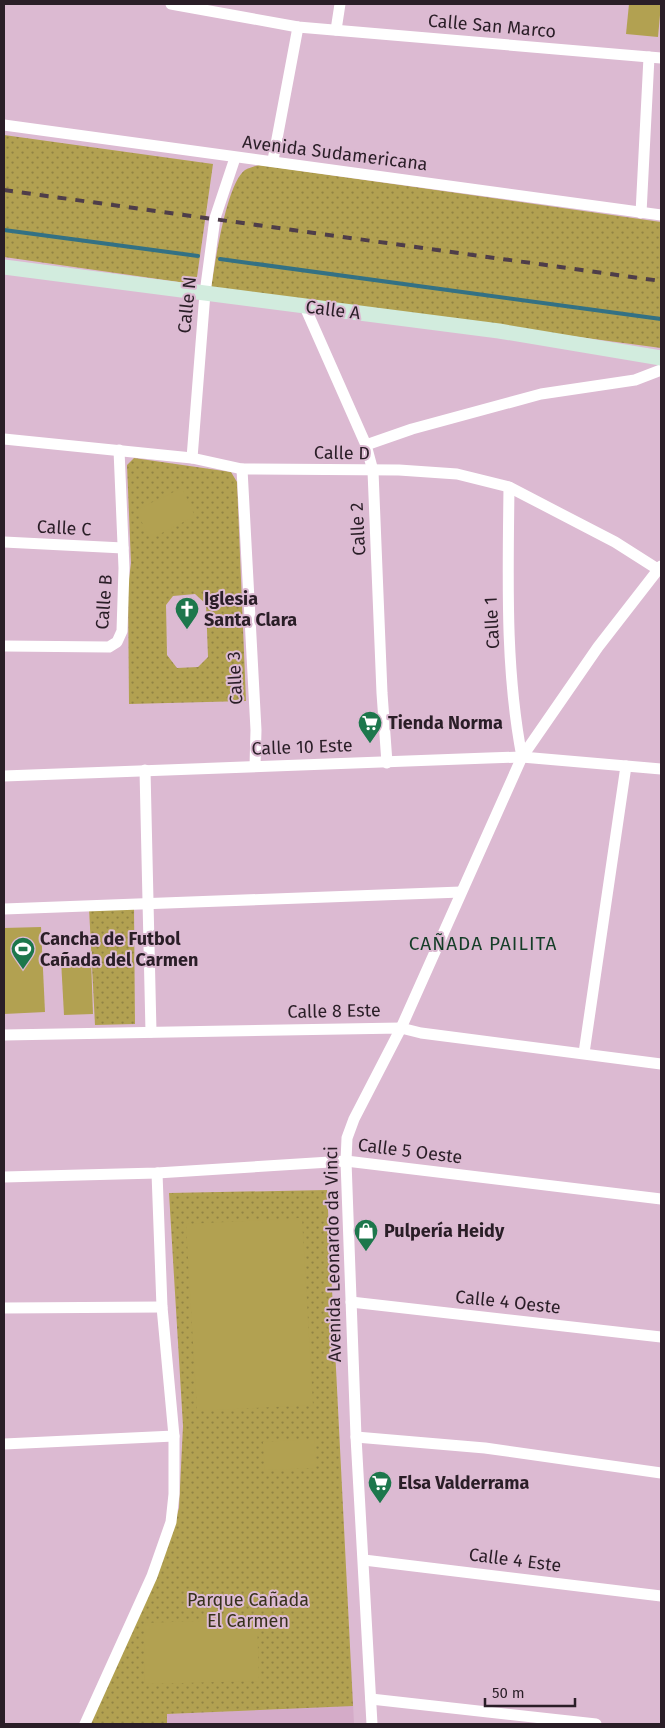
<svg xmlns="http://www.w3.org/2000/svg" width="665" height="1728" font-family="'Fira Sans',sans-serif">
<defs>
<pattern id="park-dots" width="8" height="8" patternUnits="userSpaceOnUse" patternTransform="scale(1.25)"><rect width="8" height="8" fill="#b2a151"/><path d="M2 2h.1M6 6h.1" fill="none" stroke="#918343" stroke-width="1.8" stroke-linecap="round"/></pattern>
</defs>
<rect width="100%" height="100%" fill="#dcbad2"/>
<path fill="#d4abc8" d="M351 1661 354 1724H167L166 1714 287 1709Z"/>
<g fill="url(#park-dots)" fill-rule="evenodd">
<path d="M4 135 213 164 197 277 186 283 4 257Z"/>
<path d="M259 165 661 222V348L211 288C215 264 226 184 245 170 249 168 255 166 259 165Z"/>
<path d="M134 458 231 472 237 482 246 701 129 704 128 587 131 563 127 465ZM195 594 206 604 208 657 198 667 177 668 167 655 166 605 173 596Z"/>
<path d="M134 907 135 1024 95 1025 89 908Z"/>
<path d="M327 1190 353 1706 167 1714V1724H82L166 1550 179 1508 183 1426 169 1193Z"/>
</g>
<g fill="#b2a151">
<path d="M629 4H661L658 37 626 34Z"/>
<path d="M182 488 195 516 150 539 136 510Z"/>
<path d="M41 927 45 1012 4 1014V928Z"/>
<path d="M91 959 93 1014 64 1015 61 960Z"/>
<path d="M302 1218 313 1405 197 1411 186 1224Z"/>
<path d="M314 1439 316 1468 265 1470 263 1442Z"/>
<path d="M257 1619 259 1681 145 1684 144 1623Z"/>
</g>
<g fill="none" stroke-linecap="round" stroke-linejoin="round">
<g stroke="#337184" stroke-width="4">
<path d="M4 230 198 256"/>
<path d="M220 259 661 319"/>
</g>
<g stroke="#fff" stroke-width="11">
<path d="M171 4 298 27 661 58"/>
<path d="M336 30 340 4"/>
<path d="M4 125 661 215"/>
<path d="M273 160 298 27"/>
<path d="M641 213 649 57"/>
<path d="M305 307 366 445 373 471 382 693 387 763"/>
<path d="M4 439 192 458 242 469 399 470 457 474 509 487 615 542 659 570"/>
<path d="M366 445 412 429 541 394 635 380 661 370"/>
<path d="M192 458 205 293 215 218 235 158"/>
<path d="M242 469 256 730 255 766"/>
<path d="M509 487C508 577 505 669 522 757"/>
<path d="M4 542 123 548"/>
<path d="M4 646 109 647 117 642 122 631 124 568 119 450"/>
<path d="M145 770 151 1032"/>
<path d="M4 776 488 758 522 757 661 769"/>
<path d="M4 909 461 892"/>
<path d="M4 1035 401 1028 421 1033 661 1064"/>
<path d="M584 1053 626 766"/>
<path d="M4 1177 157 1173 346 1161 661 1199"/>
<path d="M351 1302 661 1337"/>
<path d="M4 1308 162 1307"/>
<path d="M356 1437 485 1448 661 1473"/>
<path d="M4 1444 174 1436"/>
<path d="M364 1560 661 1596"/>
<path d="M371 1699 596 1724"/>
<path d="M85 1724 152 1576 171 1522 174 1494V1436L162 1307 157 1173"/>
<path d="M372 1724 356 1437 346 1161 347 1138 354 1119 401 1028 522 757 598 647 661 566"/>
</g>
<path stroke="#d2ecde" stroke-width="15" d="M4 267 499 331 661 358"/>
<path stroke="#4e3d49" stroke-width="4" stroke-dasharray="9 9" stroke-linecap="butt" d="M4 190 661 281"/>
</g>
<defs>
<symbol id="church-pin" viewBox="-11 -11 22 30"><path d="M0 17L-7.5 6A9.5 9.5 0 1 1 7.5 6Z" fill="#1d774c" stroke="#dcbad2"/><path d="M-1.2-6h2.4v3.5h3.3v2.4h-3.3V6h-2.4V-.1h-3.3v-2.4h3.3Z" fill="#fff"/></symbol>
<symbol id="supermarket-pin" viewBox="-11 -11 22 30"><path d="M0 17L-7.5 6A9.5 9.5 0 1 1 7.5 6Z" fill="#1d774c" stroke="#dcbad2"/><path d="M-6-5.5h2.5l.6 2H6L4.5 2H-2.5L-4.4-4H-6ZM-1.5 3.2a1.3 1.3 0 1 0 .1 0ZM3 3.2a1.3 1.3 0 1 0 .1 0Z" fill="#fff"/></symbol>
<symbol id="stadium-pin" viewBox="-11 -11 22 30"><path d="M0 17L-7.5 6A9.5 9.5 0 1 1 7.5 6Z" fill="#1d774c" stroke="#dcbad2"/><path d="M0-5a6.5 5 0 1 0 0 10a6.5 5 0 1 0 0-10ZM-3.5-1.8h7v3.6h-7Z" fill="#fff"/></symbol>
<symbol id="shop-pin" viewBox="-11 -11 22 30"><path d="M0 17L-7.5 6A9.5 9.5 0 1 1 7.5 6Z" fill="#1d774c" stroke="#dcbad2"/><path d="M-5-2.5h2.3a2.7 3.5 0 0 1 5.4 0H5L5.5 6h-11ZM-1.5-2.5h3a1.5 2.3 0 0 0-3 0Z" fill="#fff"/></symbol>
</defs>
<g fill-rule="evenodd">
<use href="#church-pin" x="173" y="595" width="28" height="38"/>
<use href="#supermarket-pin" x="356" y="709" width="28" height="38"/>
<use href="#stadium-pin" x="9" y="935" width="28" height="38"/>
<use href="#shop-pin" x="352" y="1217" width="28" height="38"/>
<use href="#supermarket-pin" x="366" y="1469" width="28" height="38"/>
</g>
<g text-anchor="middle" stroke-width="4" stroke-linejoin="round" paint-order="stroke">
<g font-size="18" fill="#2a1e27" stroke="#dcbad2">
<text transform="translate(492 26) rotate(5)" y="6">Calle San Marco</text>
<text transform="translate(335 153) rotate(7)" y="6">Avenida Sudamericana</text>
<text transform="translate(187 305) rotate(-84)" y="6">Calle N</text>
<text transform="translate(333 310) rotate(7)" y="6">Calle A</text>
<text transform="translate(342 453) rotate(1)" y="6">Calle D</text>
<text transform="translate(64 528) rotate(3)" y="6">Calle C</text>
<text transform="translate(358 529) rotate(-93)" y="6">Calle 2</text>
<text transform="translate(104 602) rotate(-86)" y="6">Calle B</text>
<text transform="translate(492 623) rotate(-93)" y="6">Calle 1</text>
<text transform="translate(235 678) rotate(-93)" y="6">Calle 3</text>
<text transform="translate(302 747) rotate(-2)" y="6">Calle 10 Este</text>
<text transform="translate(334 1011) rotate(-1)" y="6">Calle 8 Este</text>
<text transform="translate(410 1151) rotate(7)" y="6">Calle 5 Oeste</text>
<text transform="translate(333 1254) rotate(-91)" y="6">Avenida Leonardo da Vinci</text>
<text transform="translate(508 1302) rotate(6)" y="6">Calle 4 Oeste</text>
<text transform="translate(515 1560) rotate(7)" y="6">Calle 4 Este</text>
</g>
<g font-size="18" font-weight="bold" fill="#2a1e27" stroke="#dcbad2" text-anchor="start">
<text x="204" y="605">Iglesia<tspan x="204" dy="21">Santa Clara</tspan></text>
<text x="388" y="729">Tienda Norma</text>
<text x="40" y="945">Cancha de Futbol<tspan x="40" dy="21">Cañada del Carmen</tspan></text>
<text x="384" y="1237">Pulpería Heidy</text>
<text x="398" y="1489">Elsa Valderrama</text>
</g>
<g font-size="18" fill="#36311b" stroke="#dcbad2">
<text x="248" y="1606">Parque Cañada<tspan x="248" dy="21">El Carmen</tspan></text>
</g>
<g font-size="19" letter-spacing="1" fill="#143d27" stroke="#dcbad2">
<text x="483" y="950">CAÑADA PAILITA</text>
</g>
</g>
<rect width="665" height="1728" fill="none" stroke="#2a1e27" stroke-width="10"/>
<path d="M485 1698v8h90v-8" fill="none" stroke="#2a1e27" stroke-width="2.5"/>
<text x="492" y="1698" font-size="15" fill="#2a1e27" stroke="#dcbad2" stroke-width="4" paint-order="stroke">50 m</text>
</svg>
